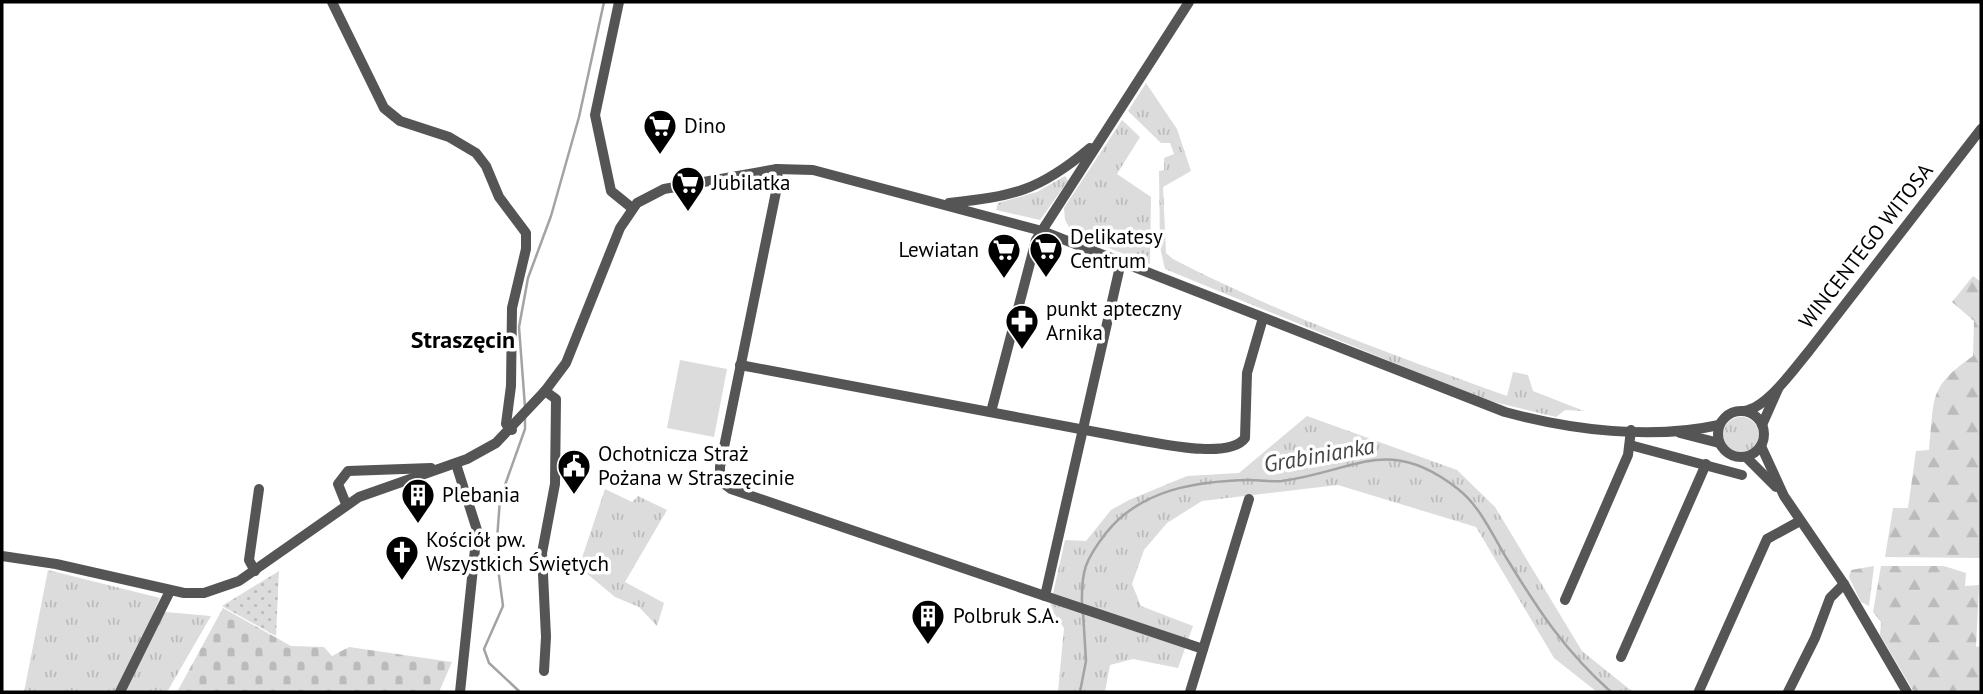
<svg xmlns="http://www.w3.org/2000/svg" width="1983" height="694" font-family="'PT Sans',sans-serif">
<defs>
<pattern id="grass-tufts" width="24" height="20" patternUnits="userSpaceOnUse" patternTransform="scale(1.75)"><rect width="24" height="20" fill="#dcdcdc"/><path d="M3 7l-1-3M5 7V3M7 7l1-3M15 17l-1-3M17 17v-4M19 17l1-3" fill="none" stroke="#bbb"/></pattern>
<pattern id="forest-firs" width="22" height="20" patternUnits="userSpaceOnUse" patternTransform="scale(1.75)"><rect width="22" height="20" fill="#dcdcdc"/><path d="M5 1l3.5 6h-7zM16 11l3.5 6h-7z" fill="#bbb"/></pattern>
<pattern id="cemetery-stones" width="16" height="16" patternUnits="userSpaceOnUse" patternTransform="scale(1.75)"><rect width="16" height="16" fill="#dcdcdc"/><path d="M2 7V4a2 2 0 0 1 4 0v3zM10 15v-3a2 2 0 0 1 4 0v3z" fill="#bbb"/></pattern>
<pattern id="park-dots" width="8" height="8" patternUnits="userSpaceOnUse" patternTransform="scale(1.75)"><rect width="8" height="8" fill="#dcdcdc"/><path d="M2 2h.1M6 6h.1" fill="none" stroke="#bbb" stroke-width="1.8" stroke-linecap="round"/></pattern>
</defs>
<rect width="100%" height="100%" fill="#fff"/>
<g fill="url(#grass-tufts)">
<path d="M1146 83 1177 129 1191 171 1163 187 1166 253 1173 259C1281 315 1393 355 1507 396L1513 372 1528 375 1533 391 1584 411 1565 410 1556 417 1482 399 1165 269 1160 247 1159 171 1164 170V158L1174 154 1170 143H1161L1128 111Z"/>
<path d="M1122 120 1140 137 1117 174 1151 197 1150 264 1073 234 1065 220 1064 208Z"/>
<path d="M1065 176 1068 181 1040 220 996 210 998 203 1037 192Z"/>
<path d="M1307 416 1457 470 1495 507 1582 651 1633 692H1597L1554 658 1476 527 1338 485 1202 501 1167 523 1144 550 1132 584 1141 606 1193 626 1178 668 1133 659 1110 665 1105 692H1058L1064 628 1050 607 1065 540 1086 541 1111 510 1129 500 1187 476 1239 473Z"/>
<circle cx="1741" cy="435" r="18"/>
<path d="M605 489 632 502 638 496 667 510 625 582 664 603 657 626 639 607 615 597 579 567Z"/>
<path d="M48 570 160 598 154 611 211 616 167 692H24Z"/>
</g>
<g fill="url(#forest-firs)">
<path d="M1973 276 1981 282V558L1885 557 1893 508H1908L1916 451 1929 450C1935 398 1927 388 1973 356L1974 321 1952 302Z"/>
<path d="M1874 566 1869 606 1861 602 1849 577 1851 570Z"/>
<path d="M1881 566H1944L1966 573 1965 586 1979 585 1976 647 1981 646V692H1914L1880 635 1881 622 1873 612Z"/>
</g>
<path fill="url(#cemetery-stones)" d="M223 608 291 646 324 647 332 656 349 647 452 662 439 692H177Z"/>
<path fill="url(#park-dots)" d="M279 571 276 636 222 606Z"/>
<path fill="#dcdcdc" d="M680 360 727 369 714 437 667 428Z"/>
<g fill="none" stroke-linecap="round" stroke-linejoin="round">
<g stroke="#a3a3a3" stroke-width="2.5">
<path d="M525 407 519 327 528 278 551 216 579 117 604 2"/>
<path d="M1082 606C1081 571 1085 560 1106 533 1141 489 1197 481 1250 480 1261 480 1272 482 1282 481 1356 471 1388 434 1458 489 1480 506 1493 536 1507 559 1539 611 1564 650 1611 692"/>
<path d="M520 692 489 663 484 649 503 606 496 553 500 499 525 429V417"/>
<path d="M1080 692 1086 661 1083 612"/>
</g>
<g stroke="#555" stroke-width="10">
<path d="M332 2 384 108 400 121 449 137 476 153 486 166 499 197 526 233V249L512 308 511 386 506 424 512 430"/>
<path d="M619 2 595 115 611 191 632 208"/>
<path d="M777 169 778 182 720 467V481L731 489 1045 596"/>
<path d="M949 203C1014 196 1039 191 1090 148"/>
<path d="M1121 262 1045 596 1203 649"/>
<path d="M740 365 1133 439C1158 443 1229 460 1245 438L1247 373 1263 318"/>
<path d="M1744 411C1767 408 1794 369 1809 351L1981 129"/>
<circle cx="1741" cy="434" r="23"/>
<path d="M991 412 1036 240 1189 2"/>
<path d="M1762 425 1778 389"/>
<path d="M1680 433 1719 443"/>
<path d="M1630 445 1742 475"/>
<path d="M1761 446 1784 496 1844 584 1907 692"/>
<path d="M1746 457 1776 487"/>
<path d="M456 464 477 530 460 692"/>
<path d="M346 504 338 484 348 471 431 468"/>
<path d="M2 556 56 564 184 593H204L239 581 359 497 467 459 496 443 545 391 566 363 620 228 637 203 664 189 777 169 813 170 1042 231 1505 412C1572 430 1651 440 1719 425"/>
<path d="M255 571 249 560 259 489"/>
<path d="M1565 600 1628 455 1631 430"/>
<path d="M1621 657 1706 464"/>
<path d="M544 671 546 637 542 553 555 484 556 399 545 391"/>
<path d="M1699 691 1767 539 1800 521"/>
<path d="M120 692 170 591"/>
<path d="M1190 692 1249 499"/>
<path d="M1788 692 1815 638 1830 598 1844 584"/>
</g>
</g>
<defs>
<symbol id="supermarket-pin" viewBox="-11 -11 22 30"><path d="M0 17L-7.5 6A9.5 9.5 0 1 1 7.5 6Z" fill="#000" stroke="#fff"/><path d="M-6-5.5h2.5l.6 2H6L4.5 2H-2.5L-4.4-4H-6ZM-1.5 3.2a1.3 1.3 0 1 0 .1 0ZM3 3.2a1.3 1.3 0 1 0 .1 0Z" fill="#fff"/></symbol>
<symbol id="pharmacy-pin" viewBox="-11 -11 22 30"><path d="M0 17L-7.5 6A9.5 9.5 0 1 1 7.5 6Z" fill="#000" stroke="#fff"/><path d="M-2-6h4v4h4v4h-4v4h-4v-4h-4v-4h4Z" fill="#fff"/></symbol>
<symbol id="civic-pin" viewBox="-11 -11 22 30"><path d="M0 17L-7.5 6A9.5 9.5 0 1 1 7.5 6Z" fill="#000" stroke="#fff"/><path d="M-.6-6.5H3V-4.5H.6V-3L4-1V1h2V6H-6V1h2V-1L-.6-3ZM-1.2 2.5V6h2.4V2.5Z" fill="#fff"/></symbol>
<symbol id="building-pin" viewBox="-11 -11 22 30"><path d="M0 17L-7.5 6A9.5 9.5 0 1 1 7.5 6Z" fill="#000" stroke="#fff"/><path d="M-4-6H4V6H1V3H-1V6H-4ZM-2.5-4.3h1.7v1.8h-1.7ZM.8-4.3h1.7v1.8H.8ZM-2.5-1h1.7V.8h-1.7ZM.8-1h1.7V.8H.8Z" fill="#fff"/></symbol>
<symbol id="church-pin" viewBox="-11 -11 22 30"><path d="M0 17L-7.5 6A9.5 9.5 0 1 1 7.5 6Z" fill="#000" stroke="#fff"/><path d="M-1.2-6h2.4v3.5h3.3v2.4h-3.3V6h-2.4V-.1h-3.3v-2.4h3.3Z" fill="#fff"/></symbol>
</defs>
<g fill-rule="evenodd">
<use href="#supermarket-pin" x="641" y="107" width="38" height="52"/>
<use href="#supermarket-pin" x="669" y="164" width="38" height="52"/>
<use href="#supermarket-pin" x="1027" y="230" width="38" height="52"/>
<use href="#supermarket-pin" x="985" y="231" width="38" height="52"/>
<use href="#pharmacy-pin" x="1003" y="302" width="38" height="52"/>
<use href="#civic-pin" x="555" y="447" width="38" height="52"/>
<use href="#building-pin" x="399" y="476" width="38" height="52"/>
<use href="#church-pin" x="383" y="533" width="38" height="52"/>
<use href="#building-pin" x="909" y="597" width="38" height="52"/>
</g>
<g text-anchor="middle" stroke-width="7" stroke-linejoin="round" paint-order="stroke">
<g font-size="21" fill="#000" stroke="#fff" text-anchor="start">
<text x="684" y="133">Dino</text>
<text x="712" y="190">Jubilatka</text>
<text x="1070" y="244">Delikatesy<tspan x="1070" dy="24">Centrum</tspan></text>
<text x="979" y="257" text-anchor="end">Lewiatan</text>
<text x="1046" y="316">punkt apteczny<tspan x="1046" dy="24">Arnika</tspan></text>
<text x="598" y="461">Ochotnicza Straż<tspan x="598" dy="24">Pożana w Straszęcinie</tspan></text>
<text x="442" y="502">Plebania</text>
<text x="426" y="547">Kościół pw.<tspan x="426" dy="24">Wszystkich Świętych</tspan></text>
<text x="953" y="623">Polbruk S.A.</text>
</g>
<g font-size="21" fill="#000" stroke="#fff">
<text transform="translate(1866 246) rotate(-52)" y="7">WINCENTEGO WITOSA</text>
</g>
<g font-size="23" font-style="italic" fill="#444" stroke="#fff">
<text transform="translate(1319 455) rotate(-10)" y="8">Grabinianka</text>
</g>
<g font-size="24" font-weight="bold" fill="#000" stroke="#fff">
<text x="463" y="348">Straszęcin</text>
</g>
</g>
<rect width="1983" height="694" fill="none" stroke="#000000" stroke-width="7"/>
</svg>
